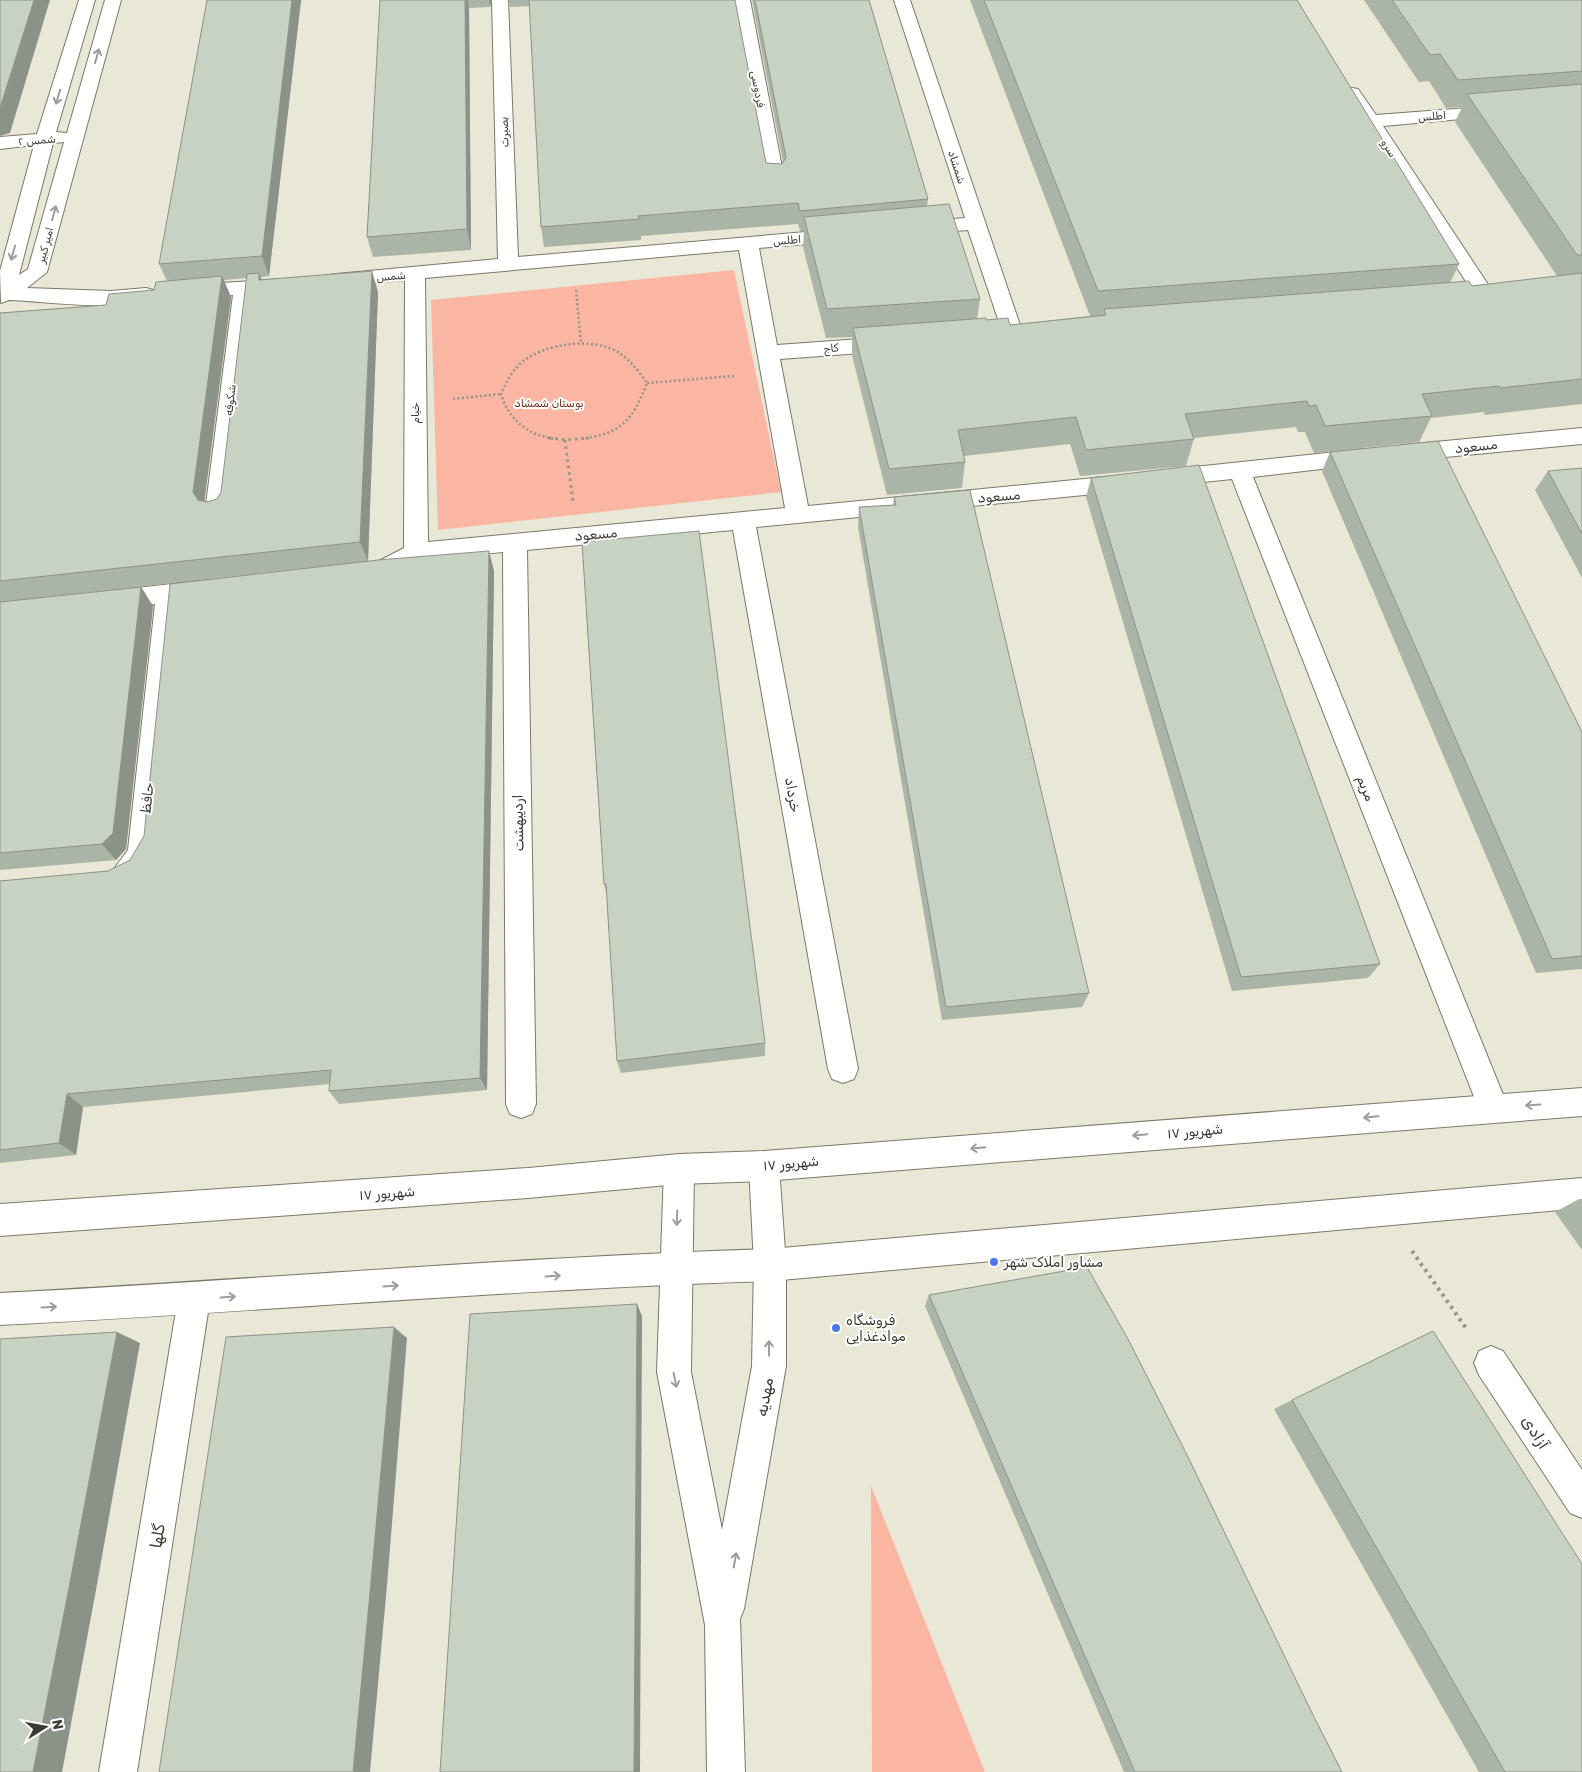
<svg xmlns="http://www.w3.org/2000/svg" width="1582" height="1772" font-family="Rubik,'Noto Sans Arabic',sans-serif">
<rect width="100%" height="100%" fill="#e9e7d5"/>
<g fill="#fab6a3">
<path d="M734 270 781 492 438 530 431 300Z"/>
<path d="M871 1486 985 1772H872Z"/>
</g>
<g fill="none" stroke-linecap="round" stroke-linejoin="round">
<defs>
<g id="minor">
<path d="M79 0H95L56 132 67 133 105 0H121L47 272 27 288 111 291 146 288 153 290 156 295 153 300C110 311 54 302 9 300L1 303 0 271 34 145 0 149V137L37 134ZM64 142 28 269 19 275 53 143Z"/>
<path d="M492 0H508L518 257 841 229 848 231 851 235 848 239 841 241 759 248 777 345 889 337 896 339 899 344 896 349 889 351 780 359 808 506 1125 475 1133 477 1136 483 1133 489 1125 491 756 527 858 1069 854 1079 843 1083 832 1079 828 1069 733 530 527 550 536 1104 532 1114 521 1118 510 1114 506 1104 503 552C478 555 445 554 421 560 400 566 387 585 363 577L359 571 363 565 377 562 404 548 405 280 336 286 329 285 326 280 329 275 336 274 498 259ZM739 250 785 508 428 542 425 278Z"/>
<path d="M734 0H750L784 178 782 182H768L766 178Z"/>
<path d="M894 0H910L1023 334 1020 339 1013 341 1006 339 1003 334 968 230 918 234 911 232 908 228 911 224 918 222 965 218Z"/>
<path d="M1352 88 1358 89 1376 115 1495 106 1501 107 1504 111 1501 115 1495 116 1383 126 1497 298 1494 303 1487 305 1480 303 1343 93 1346 89Z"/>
<path d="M283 279 290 280 293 285 290 290 253 294 229 512 225 518 217 520 209 518 205 512 233 295 191 299 184 297 181 292 184 287 191 285Z"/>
<path d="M1582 428V444L1404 461 1396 459 1393 453 1396 447 1404 445Z"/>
<path d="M1364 449 1372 451 1375 457 1372 463 1253 477 1508 1107 1504 1117 1493 1121 1482 1117 1478 1107 1232 479 1166 486 1158 484 1155 478 1158 472 1166 470Z"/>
<path d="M207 580 215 583 219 589 215 595 179 601 155 852 142 875 127 882 117 878 113 870 128 850 155 604 110 609 101 606 98 600 101 594 110 591Z"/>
<path d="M764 1151 775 1155 779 1166 786 1265V1366L744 1609 740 1619 745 1772H707L705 1625 657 1372 664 1169 668 1158 679 1154 690 1158 694 1169 691 1372 722 1530 752 1366 754 1265 749 1166 753 1155Z"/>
<path d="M194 1283 205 1288 210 1299 137 1772H99L178 1299 183 1288Z"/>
<path d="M1491 1346 1503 1351 1582 1470V1518L1570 1513 1479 1375 1474 1363 1479 1351Z"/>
</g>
<g id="major">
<path d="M1582 1088V1116L764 1181 679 1184 528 1198 0 1236V1204L528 1168 679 1154 764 1151Z"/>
<path d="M1582 1178V1208L770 1281C513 1289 257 1312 0 1325V1293C257 1280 513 1257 770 1249Z"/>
</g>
</defs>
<use href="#minor" stroke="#7b7969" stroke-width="2"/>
<use href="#major" stroke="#7b7969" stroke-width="2"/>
<g stroke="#959487" stroke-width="2.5" stroke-dasharray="2 2.5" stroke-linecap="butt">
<path d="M576 290 581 344"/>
<path d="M647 383 734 376"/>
<path d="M453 399 501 394"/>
<path d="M558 439C530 437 509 421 501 394 506 382 512 371 522 362 546 343 595 336 621 354 632 362 640 373 647 383 633 419 623 433 582 439"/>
</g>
<g stroke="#959487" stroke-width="3" stroke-dasharray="2.5 4" stroke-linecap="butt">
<path d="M549 438 567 440 589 438"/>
<path d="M565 440 573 502"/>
</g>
<path stroke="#959487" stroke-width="4" stroke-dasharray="3 4.5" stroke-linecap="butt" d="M1412 1251 1466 1328"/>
<use href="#minor" fill="#fff" fill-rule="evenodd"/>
<use href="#major" fill="#fff" fill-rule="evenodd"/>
</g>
<g fill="#abb5a7" fill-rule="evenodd">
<path d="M207 0H301L269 276 261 277 262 280 378 292 368 561 494 571 487 1090 339 1104 329 1091 330 1084 83 1107 76 1155 0 1163V881L108 871 130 860 334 565 0 602V313L106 305 154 290 167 281 159 264ZM247 278 221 492 217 499 207 502 204 501 231 297 224 280Z"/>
<path d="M380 0H492L490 7 469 8 471 250 373 257 367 237Z"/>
<path d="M509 0H735L766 163 782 164 783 162 752 0H869L928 199 927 206 980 299 977 319 1010 325 1090 316 970 0H1297L1459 264 1450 283 1472 286 1557 276 1455 122 1462 107 1446 108 1429 81 1419 82 1364 0H1582V404L1485 415 1484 412 1431 418 1419 442 1314 453 1305 432H1298L1296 427 1194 438 1186 466 1080 476 1070 444 964 456 965 462 962 488 887 495 852 355V337L826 338 803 247 804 231H800L798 224 641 236V240L544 247 541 227 530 6 510 7Z"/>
<path d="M1330 452 1582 732V969L1536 973 1322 471Z"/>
<path d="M1582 468V578L1535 490 1548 471Z"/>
<path d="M1091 478 1380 964 1368 978 1232 991 1086 497Z"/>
<path d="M894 497 1089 993 1082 1007 942 1020 858 527 859 507 893 505Z"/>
<path d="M582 542 765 1043V1056L621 1073 617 1061 607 896 604 884Z"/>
<path d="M141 587 153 606 126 849 116 860 0 870V602Z"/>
<path d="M1579 1199H1582V1250L1555 1212Z"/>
<path d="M929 1295 1314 1717 1342 1772H1124L925 1306Z"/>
<path d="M1433 1331 1582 1772H1479L1274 1409Z"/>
</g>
<g fill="#8b9388">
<path d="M34 0H50L10 133 0 136V108Z"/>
<path d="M292 0H301L269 276 262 256Z"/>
<path d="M465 0H468L469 8 471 250 467 229Z"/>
<path d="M489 0H492L490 7Z"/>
<path d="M372 271 378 292 368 561 360 542Z"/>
<path d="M259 273 267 294 259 280Z"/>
<path d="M222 276 231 297 203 512 193 492Z"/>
<path d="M489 551 494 571 487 1090 480 1078Z"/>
<path d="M141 587 153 606 126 849 116 860 102 844Z"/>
<path d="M67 1094 83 1107 76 1155 59 1143Z"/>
<path d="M637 1304 642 1316 640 1772H634Z"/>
<path d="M394 1327 407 1338 387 1585 370 1772H353Z"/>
<path d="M117 1332 140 1343 96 1590 62 1772H33Z"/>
</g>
<g fill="#c7d2c2" stroke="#8b9388">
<path d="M0 0H34L0 108Z"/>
<path d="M207 0H292L262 256 159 264Z"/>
<path d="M380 0H465L467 229 367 237Z"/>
<path d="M529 0H735L766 163 782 164 786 157 755 0H869L928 199 800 211 798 203 638 216 639 219 541 227Z"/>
<path d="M984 0H1297L1459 264 1098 291Z"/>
<path d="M1392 0H1582V71L1458 80 1440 54 1430 55Z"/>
<path d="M1582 84V255H1577L1467 94Z"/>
<path d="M949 204 980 299 827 309 804 217Z"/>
<path d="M372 271 360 542 0 581V313L106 305 109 294 154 290 156 282 222 276 193 492 198 500 207 502 217 499 221 492 247 274 259 273V280Z"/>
<path d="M1582 273V379L1500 388 1499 386 1422 394 1432 416 1325 426 1316 405 1309 406 1307 401 1185 414 1194 439 1086 450 1076 417 958 430 965 462 889 469 853 328 986 318V320L1008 318 1010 325 1106 315 1104 309 1469 281 1472 286Z"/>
<path d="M1438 441 1582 732V956L1552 959 1330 452Z"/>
<path d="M1199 465 1380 964 1241 977 1091 478Z"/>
<path d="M1582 468V534L1548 471Z"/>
<path d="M970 490 1089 993 946 1007 859 507 896 505 894 497Z"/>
<path d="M699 531 765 1043 617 1061 606 884H604L582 542Z"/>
<path d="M489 551 480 1078 329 1091 331 1070 67 1094 59 1143 0 1150V881L108 871 130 860 144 836 170 584 378 560Z"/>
<path d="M141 587 113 833 102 844 0 853V602Z"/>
<path d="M1087 1267 1128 1339 1186 1453 1314 1717 1342 1772H1135L929 1295Z"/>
<path d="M637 1304 634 1772H440L470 1314Z"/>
<path d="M394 1327 371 1582 353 1772H159L226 1337Z"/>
<path d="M1433 1331 1582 1564V1772H1505L1292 1400Z"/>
<path d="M117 1332 69 1588 33 1772H0V1339Z"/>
</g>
<defs><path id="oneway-shaft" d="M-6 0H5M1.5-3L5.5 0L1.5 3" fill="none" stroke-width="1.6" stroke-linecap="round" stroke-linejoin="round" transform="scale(1.25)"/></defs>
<g stroke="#9d9d9a">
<use href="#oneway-shaft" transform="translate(97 56) rotate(-74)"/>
<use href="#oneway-shaft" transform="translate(58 97) rotate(107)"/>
<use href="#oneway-shaft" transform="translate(54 213) rotate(-75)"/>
<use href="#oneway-shaft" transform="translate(13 253) rotate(106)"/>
<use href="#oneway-shaft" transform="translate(1533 1105) rotate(176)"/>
<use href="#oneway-shaft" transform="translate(1371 1117) rotate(175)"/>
<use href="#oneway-shaft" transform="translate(1140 1135) rotate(175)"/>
<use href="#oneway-shaft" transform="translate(978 1148) rotate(175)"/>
<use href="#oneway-shaft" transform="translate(677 1218) rotate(92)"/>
<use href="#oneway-shaft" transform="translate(553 1276) rotate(-4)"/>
<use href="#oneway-shaft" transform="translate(391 1286) rotate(-4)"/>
<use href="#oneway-shaft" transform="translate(228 1297) rotate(-4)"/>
<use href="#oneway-shaft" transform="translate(49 1307) rotate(-3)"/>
<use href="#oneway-shaft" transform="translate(769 1348) rotate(-90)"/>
<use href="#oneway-shaft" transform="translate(675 1380) rotate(79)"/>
<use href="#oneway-shaft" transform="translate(735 1560) rotate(-80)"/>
</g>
<g fill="#4f76e9" stroke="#fff" stroke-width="2">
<circle cx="994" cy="1262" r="5"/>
<circle cx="836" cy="1328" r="5"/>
</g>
<g text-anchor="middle" stroke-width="4" stroke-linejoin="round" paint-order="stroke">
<g font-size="11" fill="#3b3b34" stroke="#fff">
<text transform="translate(758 89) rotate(80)" y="4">فردوسی</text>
<text transform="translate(1432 116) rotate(-5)" y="4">اطلس</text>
<text transform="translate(504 132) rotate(-92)" y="4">بصیرت</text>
<text transform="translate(37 140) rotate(-5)" y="4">شمس ۲</text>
<text transform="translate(1389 148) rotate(57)" y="4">سرو</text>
<text transform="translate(957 167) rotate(72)" y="4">شمشاد</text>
<text transform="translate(787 240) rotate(-5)" y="4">اطلس</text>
<text transform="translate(45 245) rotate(-75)" y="4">امیر کبیر</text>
<text transform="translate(391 276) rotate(-5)" y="4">شمس</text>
<text transform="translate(831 348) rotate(-5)" y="4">کاج</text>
<text transform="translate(230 400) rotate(-83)" y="4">شکوفه</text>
<text transform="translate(415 413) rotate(-90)" y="4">خیام</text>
</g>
<g font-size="11" fill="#712813" stroke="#fff">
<text x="549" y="407">بوستان شمشاد</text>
</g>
<g font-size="14" fill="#3b3b34" stroke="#fff">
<text transform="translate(1476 446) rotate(-6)" y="5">مسعود</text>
<text transform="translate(999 496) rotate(-5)" y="5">مسعود</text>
<text transform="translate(596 534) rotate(-5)" y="5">مسعود</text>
<text transform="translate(1366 788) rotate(68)" y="5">مریم</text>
<text transform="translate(793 795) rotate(80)" y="5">خرداد</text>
<text transform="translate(147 798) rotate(-84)" y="5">حافظ</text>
<text transform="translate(518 823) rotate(-91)" y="5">اردیبهشت</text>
<text transform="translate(1195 1131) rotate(-5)" y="5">۱۷ شهریور</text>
<text transform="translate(791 1163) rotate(-5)" y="5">۱۷ شهریور</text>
<text transform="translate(387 1193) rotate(-4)" y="5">۱۷ شهریور</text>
</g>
<g font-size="14" fill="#3b3b34" stroke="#fff" text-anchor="start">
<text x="1004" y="1267">مشاور املاک شهر</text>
<text x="846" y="1325">فروشگاه<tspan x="846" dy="16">موادغذایی</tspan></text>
</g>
<g font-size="16" fill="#3b3b34" stroke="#fff">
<text transform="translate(764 1397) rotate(-80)" y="6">مهدیه</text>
<text transform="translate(1536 1432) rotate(57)" y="6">آزادی</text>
<text transform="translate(157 1536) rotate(-81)" y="6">گلها</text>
</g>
</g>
<g transform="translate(45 1727) rotate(79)" stroke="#ffffff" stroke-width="4" paint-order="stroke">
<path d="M0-4L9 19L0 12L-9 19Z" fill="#3b3b34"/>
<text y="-8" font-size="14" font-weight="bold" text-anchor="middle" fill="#3b3b34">N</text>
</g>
</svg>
